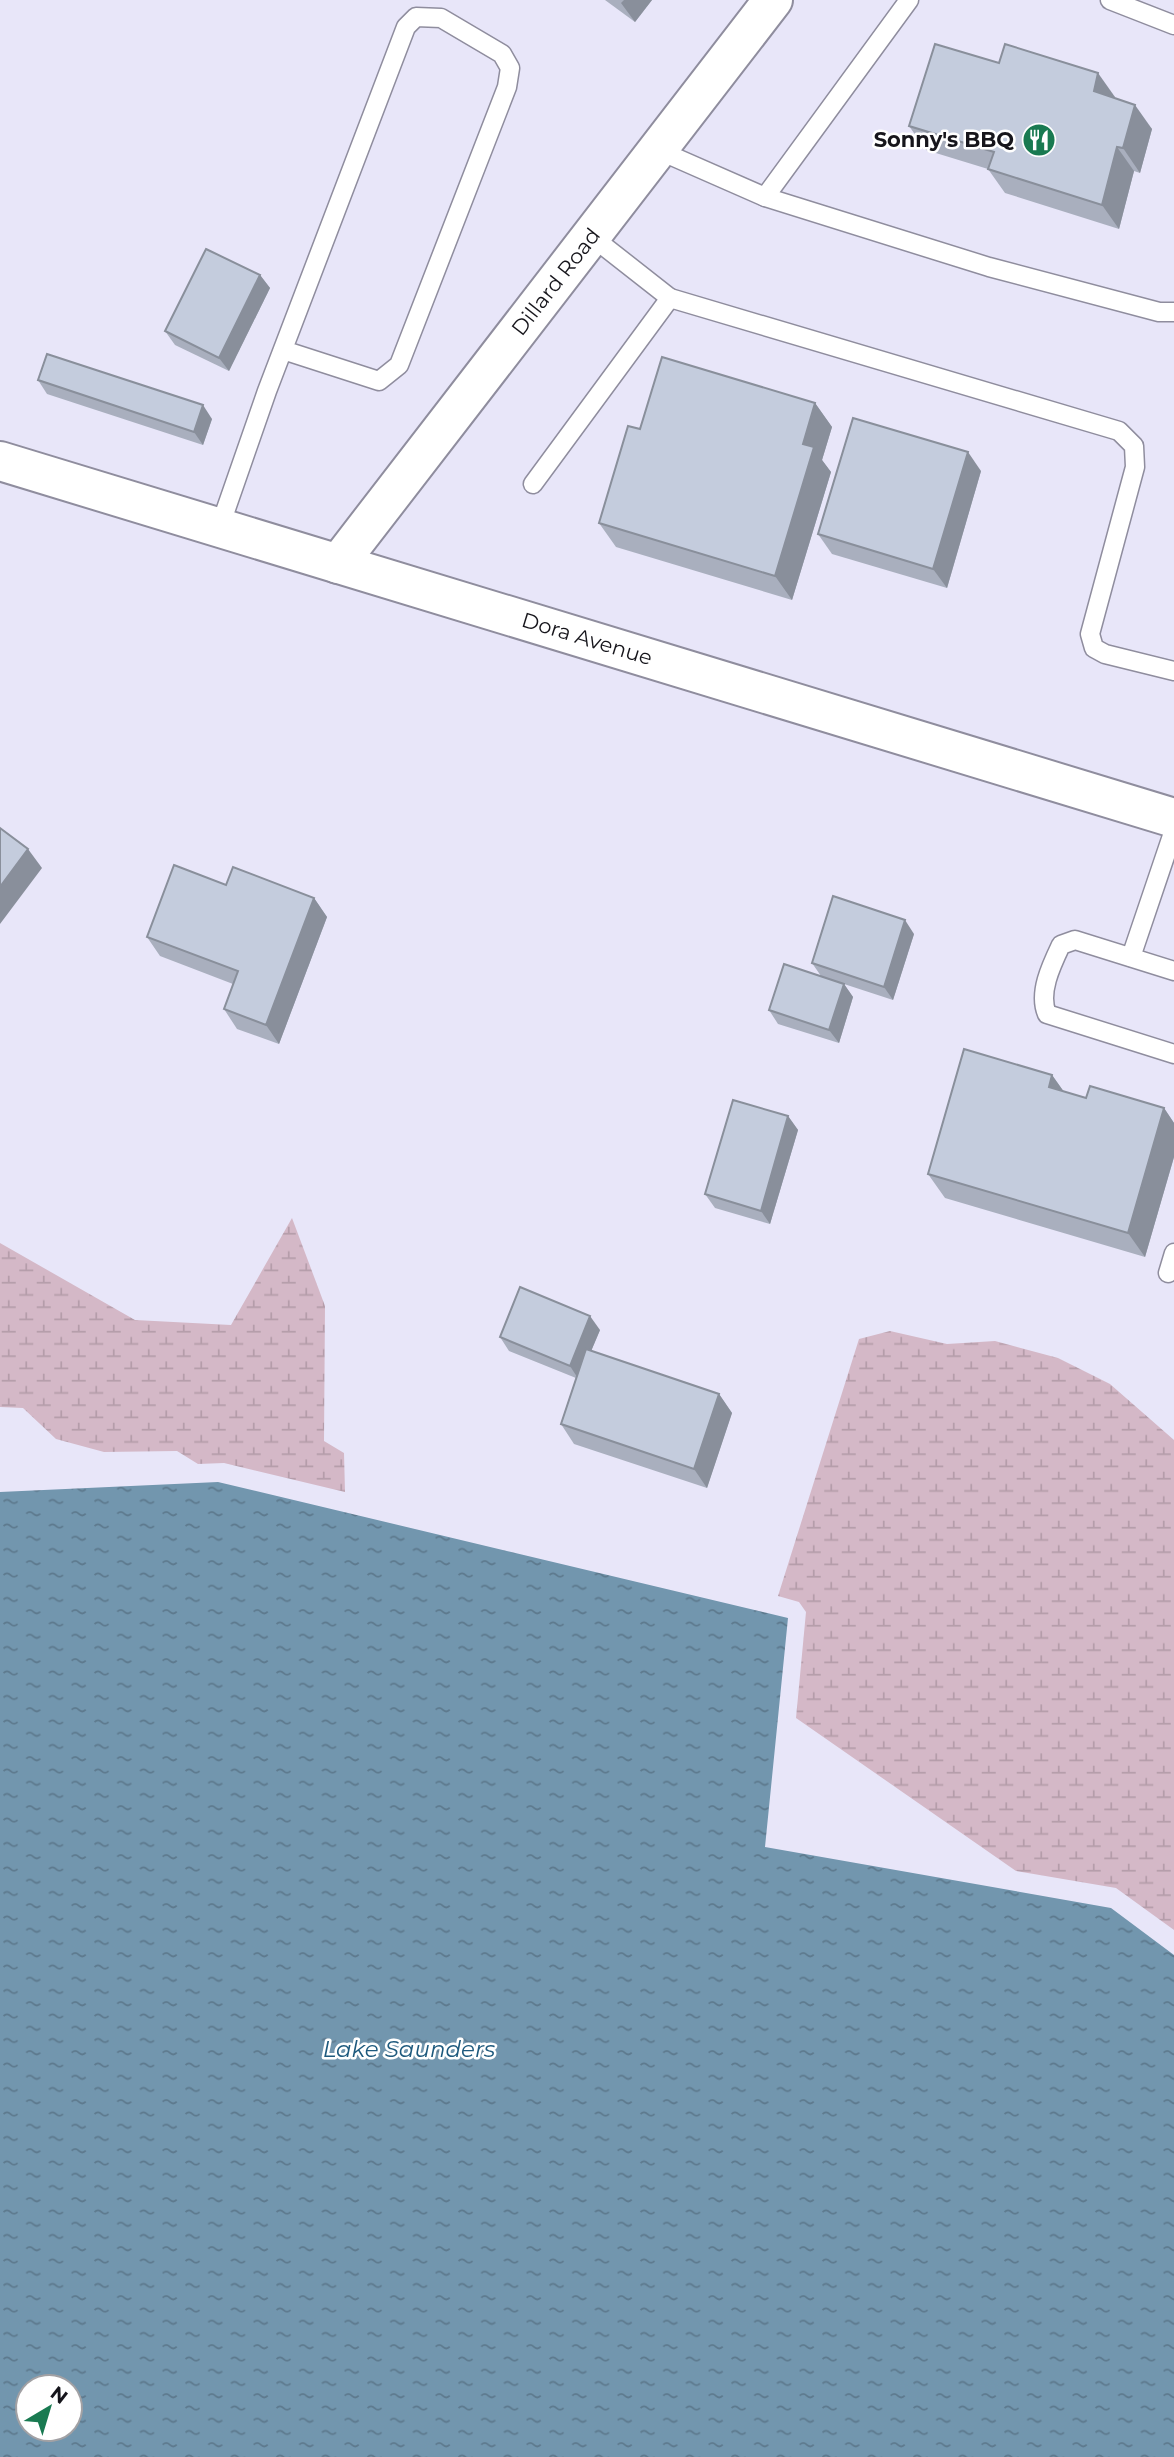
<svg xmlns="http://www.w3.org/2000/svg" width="1174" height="2457" font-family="Montserrat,sans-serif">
<defs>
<pattern id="wetland-marsh" width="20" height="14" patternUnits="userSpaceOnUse" patternTransform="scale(1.75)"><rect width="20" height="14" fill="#d4b8c7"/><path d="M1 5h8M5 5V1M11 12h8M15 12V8" fill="none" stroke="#b59daa"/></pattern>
<pattern id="water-ripples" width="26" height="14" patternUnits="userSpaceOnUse" patternTransform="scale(1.75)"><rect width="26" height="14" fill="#7296ae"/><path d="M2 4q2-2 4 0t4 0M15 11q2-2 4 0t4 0" fill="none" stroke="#5d798d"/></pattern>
</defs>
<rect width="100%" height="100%" fill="#e8e6f9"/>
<g fill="url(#wetland-marsh)">
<path d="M292 1218 325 1306 324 1441 344 1453 345 1492 224 1463 198 1464 177 1451 104 1452 56 1439 23 1408 0 1407V1243L135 1320 231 1325Z"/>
<path d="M890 1331 947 1344 995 1341 1058 1358 1110 1384 1174 1440V1930L1116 1888 1016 1871 796 1718 806 1612 799 1602 778 1596 859 1339Z"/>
</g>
<path fill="url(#water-ripples)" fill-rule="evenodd" d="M218 1482 788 1618 765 1847 1111 1908 1174 1955V2457H0V1492ZM28 2387H70V2429H28Z"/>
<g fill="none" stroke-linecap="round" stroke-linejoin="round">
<defs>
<g id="service">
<path d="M1110 0 1174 25"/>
<path d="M658 150 765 197 909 0"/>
<path d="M765 197 989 267 1159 312H1174"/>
<path d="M670 298 1119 431 1134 446 1135 467 1090 634 1094 648 1105 654 1174 671"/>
<path d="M533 484 670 298 591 236"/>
<path d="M219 529 267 391 406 27 416 17 441 18 502 54 510 68 507 87 399 365 379 381 283 350"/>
<path d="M1131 957 1174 830"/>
<path d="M1174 971 1075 940 1061 945C1051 966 1038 993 1047 1014L1174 1054"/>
<path d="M1168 1273 1174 1253"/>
</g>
<g id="tertiary">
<path d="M0 461 1174 818"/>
<path d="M338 564 773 0"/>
</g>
</defs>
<use href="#service" stroke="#8f8d9e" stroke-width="21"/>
<use href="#tertiary" stroke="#8f8d9e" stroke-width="42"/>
<use href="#service" stroke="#fff" stroke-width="18"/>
<use href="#tertiary" stroke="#fff" stroke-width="38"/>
</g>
<g fill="#a9afbe">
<path d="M605 0H652L635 22Z"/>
<path d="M999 63 1115 97V98L1152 129 1140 173 1134 171 1119 229 1005 193 988 169 926 150 909 126Z"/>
<path d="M260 275 270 288 229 371 175 345 165 331Z"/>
<path d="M38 380 212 419 203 445 47 394Z"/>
<path d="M815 403 832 427 822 460 831 472 792 600 616 547 599 523 640 429Z"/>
<path d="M981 471 947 588 832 554 818 534Z"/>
<path d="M226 885 314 898 327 917 279 1044 237 1029 224 1009 233 984 160 956 147 937Z"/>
<path d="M914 934 893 1000 844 984 853 997 839 1043 778 1024 769 1010 821 976 812 963Z"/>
<path d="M1052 1075 1064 1092 1086 1098 1164 1108 1174 1123V1157L1145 1257 945 1198 928 1174Z"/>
<path d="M788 1116 798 1130 770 1224 715 1208 705 1194Z"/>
<path d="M600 1330 591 1351 719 1394 732 1413 707 1488 574 1444 561 1424 576 1378 509 1351 500 1337Z"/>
</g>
<g fill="#898f9b">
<path d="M624 0H652L635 22 621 3Z"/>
<path d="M1098 73 1115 97 1111 115 1094 91Z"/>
<path d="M1135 105 1152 129 1140 173 1123 148Z"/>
<path d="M1117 147 1134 171 1119 229 1102 205Z"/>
<path d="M260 275 270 288 229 371 219 358Z"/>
<path d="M815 403 832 427 822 460 831 472 792 600 775 576 803 444Z"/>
<path d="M203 405 212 419 203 445 194 432Z"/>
<path d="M968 452 981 471 947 588 933 569Z"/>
<path d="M28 849 42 868 0 924V887Z"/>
<path d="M314 898 327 917 279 1044 266 1025Z"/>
<path d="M905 920 914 934 893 1000 884 987Z"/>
<path d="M844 984 853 997 839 1043 829 1030Z"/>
<path d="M1052 1075 1069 1099 1049 1087Z"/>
<path d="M1164 1108 1174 1123V1157L1145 1257 1128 1233Z"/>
<path d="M788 1116 798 1130 770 1224 761 1211Z"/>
<path d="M590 1316 600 1330 579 1380 570 1366Z"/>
<path d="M719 1394 732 1413 707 1488 694 1469Z"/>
</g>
<g fill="#c4ccdd" stroke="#898f9b" stroke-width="2">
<path d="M935 44 999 63 1005 44 1098 73 1094 91 1135 105 1123 148 1117 147 1102 205 988 169 994 152 909 126Z"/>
<path d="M206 249 260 275 219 358 165 331Z"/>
<path d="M47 354 203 405 194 432 38 380Z"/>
<path d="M662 357 815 403 803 444 814 447 775 576 599 523 628 426 640 429Z"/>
<path d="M853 418 968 452 933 569 818 534Z"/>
<path d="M0 828 28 849 0 887Z"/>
<path d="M174 865 226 885 233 867 314 898 266 1025 224 1009 238 971 147 937Z"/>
<path d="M833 896 905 920 884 987 812 963Z"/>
<path d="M784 964 844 984 829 1030 769 1010Z"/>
<path d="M964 1049 1052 1075 1049 1087 1086 1098 1090 1086 1164 1108 1128 1233 928 1174Z"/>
<path d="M733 1100 788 1116 761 1211 705 1194Z"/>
<path d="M520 1287 590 1316 570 1366 500 1337Z"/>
<path d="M586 1349 719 1394 694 1469 561 1424Z"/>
</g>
<defs>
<symbol id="restaurant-disc" viewBox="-11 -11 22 22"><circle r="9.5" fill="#197a51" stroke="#fff"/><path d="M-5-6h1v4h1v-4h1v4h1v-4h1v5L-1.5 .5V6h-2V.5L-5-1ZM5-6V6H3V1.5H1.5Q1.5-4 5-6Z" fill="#fff"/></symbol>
</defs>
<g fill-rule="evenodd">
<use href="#restaurant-disc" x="1020" y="121" width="38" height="38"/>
</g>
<g text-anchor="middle" stroke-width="5" stroke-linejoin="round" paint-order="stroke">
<g font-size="21" font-weight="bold" fill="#16151b" stroke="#fff" text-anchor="end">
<text x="1014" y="147">Sonny's BBQ</text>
</g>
<g font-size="21" fill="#16151b" stroke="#fff">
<text transform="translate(556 282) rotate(-52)" y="7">Dillard Road</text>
<text transform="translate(587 639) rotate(17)" y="7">Dora Avenue</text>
</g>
<g font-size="23" font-style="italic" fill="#1d597d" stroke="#fff">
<text x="409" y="2057">Lake Saunders</text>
</g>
</g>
<g transform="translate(49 2408) rotate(38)"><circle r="33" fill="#ffffff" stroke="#a2a1a4" stroke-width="2"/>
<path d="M0-5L12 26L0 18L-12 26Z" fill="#197a51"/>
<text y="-10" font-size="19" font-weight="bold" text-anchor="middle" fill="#16151b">N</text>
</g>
</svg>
